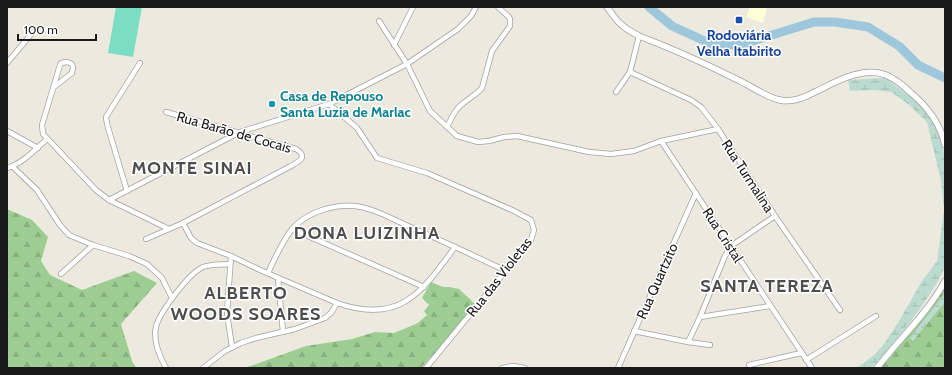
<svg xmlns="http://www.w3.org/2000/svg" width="952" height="375" font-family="Cabin,sans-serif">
<defs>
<pattern id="forest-firs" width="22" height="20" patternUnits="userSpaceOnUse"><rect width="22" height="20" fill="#9ecd93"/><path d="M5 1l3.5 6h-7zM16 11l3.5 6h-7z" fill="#88af7e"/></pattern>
<pattern id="wetland-marsh" width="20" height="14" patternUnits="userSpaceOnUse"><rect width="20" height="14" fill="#bcdbd0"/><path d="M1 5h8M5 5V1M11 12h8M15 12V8" fill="none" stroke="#a1bbb2"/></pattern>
</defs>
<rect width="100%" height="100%" fill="#eceadf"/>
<path fill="#faffd6" d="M750 7H767L763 23 746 17Z"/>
<g fill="url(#forest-firs)">
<path d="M7 209 32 220 48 237 41 261 50 275 82 290 134 271 157 283 121 324 132 361 136 368H7Z"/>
<path d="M431 282 443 287H449L459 289 475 304 447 339 421 368H245L306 346 352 339 375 332 394 333 418 323 427 315 424 311 429 305 422 298Z"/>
<path d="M945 287V368H881L921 320Z"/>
</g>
<g fill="url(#wetland-marsh)">
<path d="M885 78 914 99 936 122 942 140 945 162V267C928 303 898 338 872 368H857L875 354 884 344 899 321 922 281 937 261 944 210 941 181 927 122 908 104 891 92 875 90 850 91 848 80Z"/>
<path d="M945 293V302L913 341 910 338Z"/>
</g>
<path fill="#7bdec3" d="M116 7H142L133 57 108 53Z"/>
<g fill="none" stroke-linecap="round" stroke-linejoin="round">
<path stroke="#9ec7dc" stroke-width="9" d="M649 7 672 26 709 43 721 45H740L814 22H835L868 27 899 46 918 65 945 78"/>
<defs>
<g id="minor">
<path d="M379 21 407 64 430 111 457 136 478 142 489 141 504 137 517 136 589 152 611 154 634 151 661 141 718 129"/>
<path d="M394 45 413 7"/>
<path d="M7 63 33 32"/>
<path d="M630 72 691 100 701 107 718 129 775 216 840 310"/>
<path d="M54 87 72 73 73 67 72 64 67 62 61 63 60 65 42 125 43 134 96 190 109 200 169 229"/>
<path d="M616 92 630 72 639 36"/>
<path d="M329 104 357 128 377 158 427 173 512 210 531 220 534 230 531 240 426 368"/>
<path d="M447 127C451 119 454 111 461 105 468 99 476 95 482 88L492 51 510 26V19L508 16 498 7"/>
<path d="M7 131 38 148"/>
<path d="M661 141 812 368"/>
<path d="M13 167 37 190 60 225 69 235 93 245 129 256 147 264 162 278 172 298"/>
<path d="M7 168C22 164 36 149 47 139"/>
<path d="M127 191 107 124 106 117 140 63"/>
<path d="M109 200 240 132 329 104 407 64 458 29 471 16 476 7"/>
<path d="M183 223 191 238 197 243 231 256 260 270 337 303C400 325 422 292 455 247"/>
<path d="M292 229 424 287"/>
<path d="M146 239 183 223 291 166C300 161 308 157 296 149L166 112"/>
<path d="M231 256 227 313 232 347"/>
<path d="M268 273C275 258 282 241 293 228 308 212 333 204 355 206 373 208 390 218 406 225 440 240 473 255 506 271"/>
<path d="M61 274 93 245"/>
<path d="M278 278 283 332"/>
<path d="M700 317 770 306"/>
<path d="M634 331 688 342 710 345"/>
<path d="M688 342 700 317 725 256 731 246 775 216"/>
<path d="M806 360 876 316"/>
<path d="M749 365 801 353"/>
<path d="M166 368C160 357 153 340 156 327 159 313 189 273 203 267 211 264 221 265 230 264"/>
<path d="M203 368 225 351 241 343 256 338 295 329 325 318 331 313 337 303"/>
<path d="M502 368 513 366 525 368"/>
<path d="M618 368 696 193"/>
</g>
<g id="tertiary">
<path d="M607 7C618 23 622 27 639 36 671 48 704 63 736 79 748 84 767 98 780 100 793 103 805 97 817 91 837 81 864 66 886 75 895 79 904 86 911 93 928 107 940 123 945 145"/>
<path d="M877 368C899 339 927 314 945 281"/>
</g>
</defs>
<use href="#minor" stroke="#a1a1a1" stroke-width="6"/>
<use href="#tertiary" stroke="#a1a1a1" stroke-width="7"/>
<use href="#minor" stroke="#fff" stroke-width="4.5"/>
<use href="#tertiary" stroke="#fff" stroke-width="5.5"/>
</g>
<rect fill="#1a4fb4" stroke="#fff" stroke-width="1.5" x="735" y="16" width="8" height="8" rx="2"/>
<circle fill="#0f9aa8" stroke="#fff" stroke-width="1.5" cx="272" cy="104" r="4"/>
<g text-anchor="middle" stroke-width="3" stroke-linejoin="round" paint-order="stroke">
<g font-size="14" font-weight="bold" fill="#164399" stroke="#fff">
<text x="739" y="40">Rodoviária<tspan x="739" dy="16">Velha Itabirito</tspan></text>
</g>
<g font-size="14" font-weight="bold" fill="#0d838f" stroke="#fff" text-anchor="start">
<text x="280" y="101">Casa de Repouso<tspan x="280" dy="16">Santa Luzia de Marlac</tspan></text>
</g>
<g font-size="14" fill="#1a1a1a" stroke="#fff">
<text transform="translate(234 132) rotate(16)" y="5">Rua Barão de Cocais</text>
<text transform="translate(748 176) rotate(57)" y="5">Rua Turmalina</text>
<text transform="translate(723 235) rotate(57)" y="5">Rua Cristal</text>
<text transform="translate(499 277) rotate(-52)" y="5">Rua das Violetas</text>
<text transform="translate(657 281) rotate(-66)" y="5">Rua Quartzito</text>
</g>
<g font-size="18" font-weight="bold" letter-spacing="1" fill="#4d4d4d" stroke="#fff">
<text x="192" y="174">MONTE SINAI</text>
<text x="367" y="239">DONA LUIZINHA</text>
<text x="767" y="292">SANTA TEREZA</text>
<text x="246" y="299">ALBERTO<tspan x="246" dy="21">WOODS SOARES</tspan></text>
</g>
</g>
<rect width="952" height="375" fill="none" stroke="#1a1a1a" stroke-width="16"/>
<path d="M18 34v6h78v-6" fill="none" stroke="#1a1a1a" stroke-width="2"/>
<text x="24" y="34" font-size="12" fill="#1a1a1a" stroke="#ffffff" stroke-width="3" paint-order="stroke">100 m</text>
</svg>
